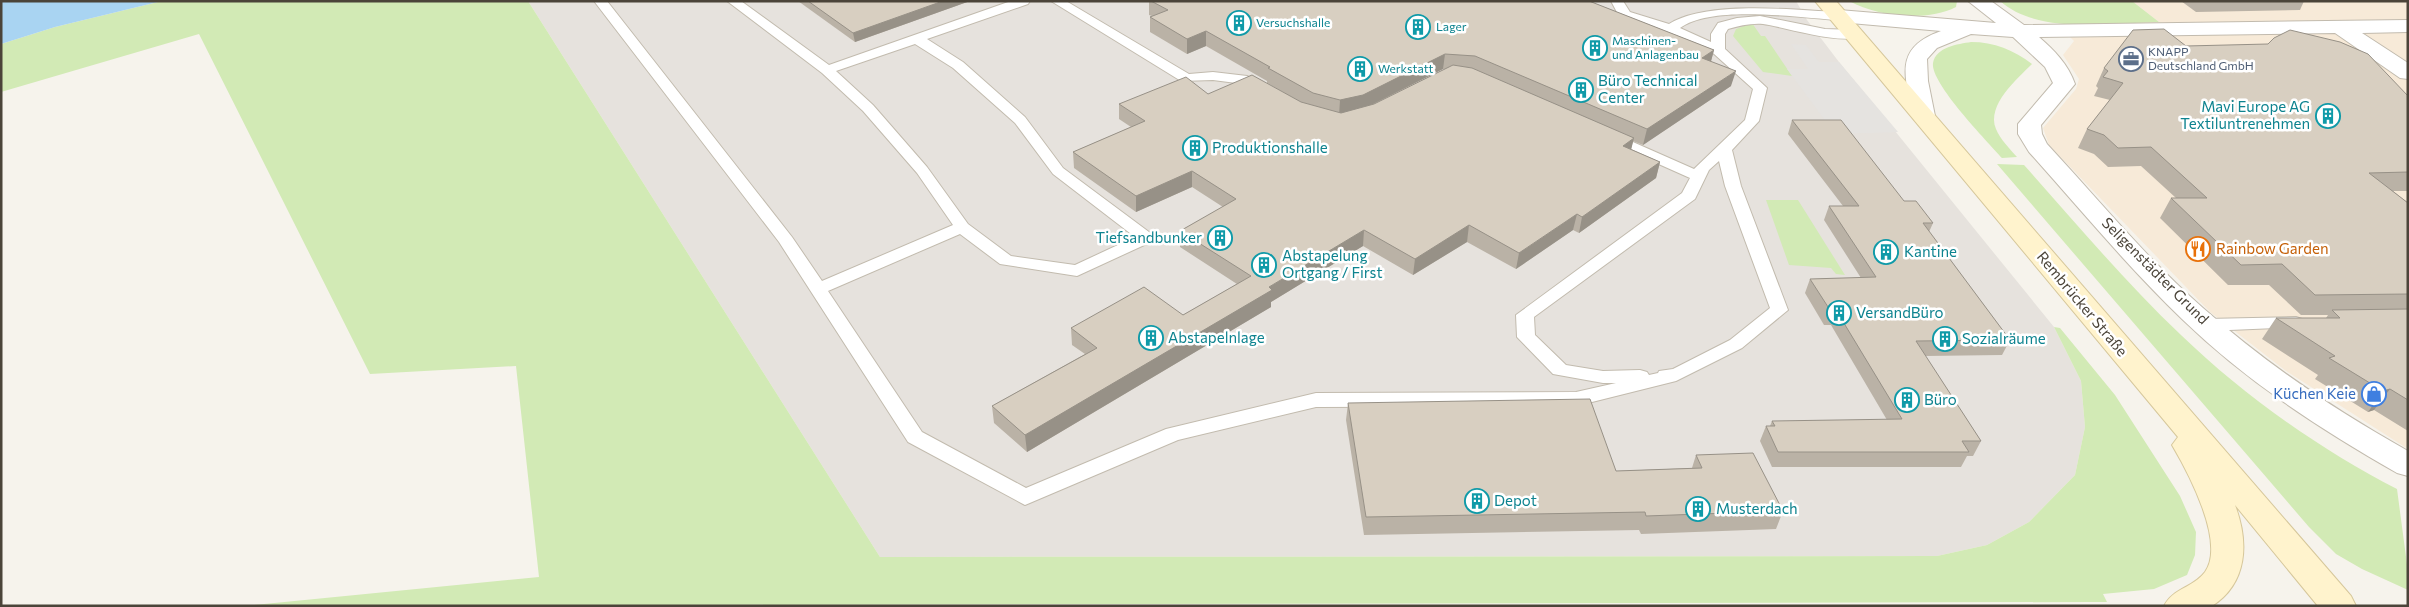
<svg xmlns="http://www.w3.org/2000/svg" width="2409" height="607" font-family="Commissioner,sans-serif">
<rect width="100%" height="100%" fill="#f6f3ec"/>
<path fill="#f7ead8" d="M2132 1H2408V449L2286 371 2210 312 2049 145 2043 128 2076 89 2079 79 2063 55 2074 41 2057 24 2159 22Z"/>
<path fill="#e6e2dd" d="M528 1H1796L1807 20 1839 62 2054 327 2081 381 2085 427 2075 475 2029 522 1987 545 1937 556 880 557Z"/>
<g fill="#d2eab5">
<path d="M162 1H528L880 557 1937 556 1987 545 2029 522 2075 475 2085 427 2081 381 2054 327 2060 328 2115 395 2180 496 2196 532 2195 555 2187 575 2154 589 2103 594 2107 602H2090L244 606 539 577 516 366 370 374 199 34 1 92V44L55 27Z"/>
<path d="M1849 1H1957L1956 7C1927 22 1878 17 1849 1Z"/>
<path d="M2000 1H2132L2159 22C2111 23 2038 35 2000 1Z"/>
<path d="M1752 23 1761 36H1765L1792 76 1763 72 1733 36 1736 29Z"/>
<path d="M1971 42C1994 42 2014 50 2032 64 2018 78 1986 105 1996 129 2000 139 2010 149 2017 157L2002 158C1988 142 1930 83 1933 63 1936 47 1958 44 1971 42Z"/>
<path d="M1997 164 2024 165C2075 222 2125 282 2181 335 2243 395 2321 450 2397 489L2408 572V590L2362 569 2336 554 2309 527Z"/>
<path d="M1766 200H1798L1845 275 1836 274 1831 268 1789 265Z"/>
</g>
<path fill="#e5e3e0" d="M1791 44 1806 45 1819 62H1839L1898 132 1835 134 1787 69H1808Z"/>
<path fill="#a9d4f2" d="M1 1H162L55 27 1 44Z"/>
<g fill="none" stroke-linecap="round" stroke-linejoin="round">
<defs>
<g id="lane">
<path d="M594 1H607L792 237 822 281 953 225 917 173 863 111 822 73 727 1H741L829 65 1011 1H1030L1028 4 927 39 963 62 1025 117 1063 168 1153 235 1155 238 1153 241 1077 276 1000 264 960 234 828 291 922 432 1026 488 1166 429 1316 393 1576 392 1616 383H1603L1553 374 1517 337 1516 315 1682 193 1690 178 1607 141 1605 138 1607 135H1617L1694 169 1745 120 1753 89 1713 53 1666 32 1620 18 1611 1H1623L1630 12 1669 24C1708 0 1792 10 1839 12L1845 16 1839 20C1799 18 1712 4 1680 28L1711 42V34L1718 23 1737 18 1760 16 1825 29 1855 30 1862 34C1850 48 1781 26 1763 24 1751 23 1739 26 1728 29L1725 34V49L1767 88 1759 121 1732 150 1741 186 1788 310 1742 348 1676 381 1576 406 1316 407 1178 440 1025 505 908 442 779 242ZM915 44 953 68 1015 123 1053 174 1135 237 1075 265 1011 256 968 224 927 167 873 105 836 71ZM1719 161 1725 186 1770 308 1730 340 1673 369 1659 371 1658 373 1649 375 1647 372 1640 370 1603 371 1566 365 1535 335 1534 317 1695 199 1709 170Z"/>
<path d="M1051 1H1066L1189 74 1213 72 1247 76 1271 89 1264 93 1244 84 1213 80 1181 81Z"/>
<path d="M2296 317 2302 319 2305 323 2302 327 2206 331 2200 329 2197 325 2200 321 2206 319Z"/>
</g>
<path id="street" d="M1968 1H1991L2024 25 2408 20V32L2362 33 2408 63V79L2400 78 2335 33 2039 37C2054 50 2068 64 2075 84L2041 125 2042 134 2047 144C2098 199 2147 259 2203 308 2268 365 2333 409 2408 451V476L2397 473C2320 429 2246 381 2182 319 2128 267 2079 208 2029 152L2018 134V124L2053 83 2045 67 2013 37 1971 34 1937 48 1927 59 1928 81 1935 116 1932 121 1924 123 1916 121 1913 116C1905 76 1893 48 1941 31L1839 22 1832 20 1829 16 1832 12 1839 10 1996 23Z"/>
<path id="secondary" d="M1815 1H1836L2351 596 2356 606H2318L2235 505C2249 542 2248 583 2212 606H2164C2173 588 2193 588 2205 572 2226 543 2188 472 2172 445L2178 437Z"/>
</defs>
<use href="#lane" stroke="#c2bbae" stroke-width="2"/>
<use href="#street" stroke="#c2bbae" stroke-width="2"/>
<use href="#secondary" stroke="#d6c79b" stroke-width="2"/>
<use href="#lane" fill="#fff" fill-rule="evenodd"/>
<use href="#street" fill="#fff" fill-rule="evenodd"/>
<use href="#secondary" fill="#fff3cd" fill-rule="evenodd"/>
</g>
<g fill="#bab2a6" fill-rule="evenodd">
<path d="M798 1H970L855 42Z"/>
<path d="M1149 1H1589L1714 50 1711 61 1731 86 1643 145 1633 141 1631 149 1660 162 1656 178 1579 233 1573 230 1516 269 1467 242 1413 275 1363 246 1271 302V307L1027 452 994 423 992 406 1085 354 1072 345 1071 328 1183 315 1237 284 1180 247V231L1223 207 1192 187 1136 212 1074 168 1073 152 1131 127 1119 119V104L1208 94 1302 103 1267 83V81L1206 46 1187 54 1150 32V17L1152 16 1149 15ZM1443 69H1445L1372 105Z"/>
<path d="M2181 1H2304L2300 10 2196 12Z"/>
<path d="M2186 46 2408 96V191H2393L2408 203V431L2374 410 2368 412 2315 379 2318 375 2262 339 2276 318H2326L2328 315H2301L2269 285H2228L2160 218 2171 198H2176L2141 166 2108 167 2094 154 2078 148 2087 129 2110 100 2094 96 2098 88 2096 86 2104 68Z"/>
<path d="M1792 120 1904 201 1933 223 1929 232 2010 340 2002 355 1925 356 1981 441 1973 456H1967L1961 467H1772L1760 441 1766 426H1770L1772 421 1887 420 1831 325H1824L1805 293 1810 279 1861 278 1824 220 1829 206H1843L1788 134Z"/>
<path d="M1348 403 1616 471 1692 468 1696 455 1783 511 1776 529 1641 534 1639 530 1364 535 1346 420Z"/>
</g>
<g fill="#979187">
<path d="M943 1H970L855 42 853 33Z"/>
<path d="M1206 31V46L1187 54V39Z"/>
<path d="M1714 50 1710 65 1702 58Z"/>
<path d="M1445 54 1443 69 1361 110 1339 116 1340 100Z"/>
<path d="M1736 71 1731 86 1643 145 1647 129Z"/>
<path d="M1634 138 1630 154 1623 146Z"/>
<path d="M1660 162 1656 178 1579 233 1582 217Z"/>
<path d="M1192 171V187L1136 212V196Z"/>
<path d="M1577 214 1573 230 1516 269 1519 253Z"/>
<path d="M1469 225 1467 242 1413 275 1415 259Z"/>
<path d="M1364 230 1363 246 1271 302V307L1027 452 1025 435 1269 287Z"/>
<path d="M2390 389 2374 410 2368 412 2383 391Z"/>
</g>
<g fill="#d8cfc1" stroke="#979187">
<path d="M808 1H943L853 33Z"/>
<path d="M1151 1H1589L1714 50 1702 58 1736 71 1647 129 1475 56 1445 54 1363 95 1340 100 1313 93 1268 68 1270 67 1206 31 1187 39 1150 17 1168 10Z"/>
<path d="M2164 29 2186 46 2268 44 2274 38 2290 30 2340 42 2368 54 2408 96V172L2369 173 2408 203V294L2315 295 2282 264 2241 265 2171 198H2207L2151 147 2118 148 2104 135 2087 129 2123 83 2103 77 2108 71 2104 68 2133 30Z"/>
<path d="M1453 65 1472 68 1634 138 1623 146 1660 162 1582 217 1577 214 1519 253 1469 225 1415 259 1364 230 1269 287 1272 290 1025 435 992 406 1097 348 1071 328 1144 287 1183 315 1251 276 1180 231 1236 199 1192 171 1136 196 1073 152 1145 121 1119 104 1186 77 1208 94 1252 75 1301 102 1341 113 1374 104Z"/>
<path d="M1792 120H1841L1904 201H1916L1933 223H1923L2010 340 1916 341 1981 441H1962L1969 452H1778L1766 426H1775L1772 421 1902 419 1836 310H1830L1810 279 1876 277 1829 206H1859Z"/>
<path d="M2408 309V400L2390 389 2383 391 2329 358 2335 356 2276 318H2340L2332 310Z"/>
<path d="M1590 399 1616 471 1702 468 1696 455 1753 453 1783 511 1646 516 1645 512 1366 517 1348 403Z"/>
</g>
<defs>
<symbol id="building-ring" viewBox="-11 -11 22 22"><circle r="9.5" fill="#fff" stroke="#0f9aa8" stroke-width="1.5"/><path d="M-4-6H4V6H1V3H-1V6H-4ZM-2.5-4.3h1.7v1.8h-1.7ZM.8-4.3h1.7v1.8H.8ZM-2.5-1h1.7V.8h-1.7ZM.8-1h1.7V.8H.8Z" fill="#0f9aa8"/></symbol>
<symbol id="office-ring" viewBox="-11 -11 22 22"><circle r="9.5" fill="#fff" stroke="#5c6f8a" stroke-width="1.5"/><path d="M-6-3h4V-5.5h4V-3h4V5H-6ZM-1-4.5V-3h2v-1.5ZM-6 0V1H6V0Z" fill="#5c6f8a"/></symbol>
<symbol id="restaurant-ring" viewBox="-11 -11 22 22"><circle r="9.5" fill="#fff" stroke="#e8710a" stroke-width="1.5"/><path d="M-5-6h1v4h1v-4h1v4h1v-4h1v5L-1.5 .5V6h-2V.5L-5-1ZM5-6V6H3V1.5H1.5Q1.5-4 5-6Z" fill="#e8710a"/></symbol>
<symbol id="shop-ring" viewBox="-11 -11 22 22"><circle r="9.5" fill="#fff" stroke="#3f7fe0" stroke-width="1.5"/><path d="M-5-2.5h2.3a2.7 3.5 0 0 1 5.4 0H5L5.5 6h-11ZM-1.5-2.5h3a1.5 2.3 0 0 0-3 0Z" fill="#3f7fe0"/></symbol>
</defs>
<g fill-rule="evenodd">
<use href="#building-ring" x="1225" y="9" width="28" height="28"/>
<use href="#building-ring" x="1404" y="13" width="28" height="28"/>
<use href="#building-ring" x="1581" y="34" width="28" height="28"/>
<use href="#office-ring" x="2117" y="45" width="28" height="28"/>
<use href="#building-ring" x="1346" y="55" width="28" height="28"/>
<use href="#building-ring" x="1567" y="76" width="28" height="28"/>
<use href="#building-ring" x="2314" y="102" width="28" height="28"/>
<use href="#building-ring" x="1181" y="134" width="28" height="28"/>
<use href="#building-ring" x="1206" y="224" width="28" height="28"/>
<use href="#restaurant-ring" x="2184" y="235" width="28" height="28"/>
<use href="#building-ring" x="1872" y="238" width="28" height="28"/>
<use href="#building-ring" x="1250" y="251" width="28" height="28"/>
<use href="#building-ring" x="1825" y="299" width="28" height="28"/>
<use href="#building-ring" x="1137" y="324" width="28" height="28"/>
<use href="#building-ring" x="1931" y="325" width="28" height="28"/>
<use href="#shop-ring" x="2360" y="380" width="28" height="28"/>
<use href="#building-ring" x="1893" y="386" width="28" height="28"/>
<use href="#building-ring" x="1463" y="487" width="28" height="28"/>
<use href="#building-ring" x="1684" y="495" width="28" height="28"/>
</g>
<g text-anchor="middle" stroke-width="5" stroke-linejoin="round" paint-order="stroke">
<g font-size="12" fill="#0d838f" stroke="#fff" text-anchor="start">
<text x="1256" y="27">Versuchshalle</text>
<text x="1436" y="31">Lager</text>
<text x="1612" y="45">Maschinen-<tspan x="1612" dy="14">und Anlagenbau</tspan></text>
<text x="1378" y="73">Werkstatt</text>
</g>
<g font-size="12" fill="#4e5e75" stroke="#fff" text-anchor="start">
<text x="2148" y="56">KNAPP<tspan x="2148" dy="14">Deutschland GmbH</tspan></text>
</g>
<g font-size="15" fill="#0d838f" stroke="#fff" text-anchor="start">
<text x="1598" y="86">Büro Technical<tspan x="1598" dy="17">Center</tspan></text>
<text x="2310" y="112" text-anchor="end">Mavi Europe AG<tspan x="2310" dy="17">Textiluntrenehmen</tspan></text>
<text x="1212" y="153">Produktionshalle</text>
<text x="1202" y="243" text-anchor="end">Tiefsandbunker</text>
<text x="1904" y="257">Kantine</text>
<text x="1282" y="261">Abstapelung<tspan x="1282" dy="17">Ortgang / First</tspan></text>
<text x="1856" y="318">VersandBüro</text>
<text x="1168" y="343">Abstapelnlage</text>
<text x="1962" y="344">Sozialräume</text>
<text x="1924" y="405">Büro</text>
<text x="1494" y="506">Depot</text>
<text x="1716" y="514">Musterdach</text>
</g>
<g font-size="15" fill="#c56008" stroke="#fff" text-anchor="start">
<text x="2216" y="254">Rainbow Garden</text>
</g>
<g font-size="15" fill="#4b4439" stroke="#fff">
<text transform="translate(2155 271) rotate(45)" y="5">Seligenstädter Grund</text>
<text transform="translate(2082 304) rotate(50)" y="5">Rembrücker Straße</text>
</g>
<g font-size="15" fill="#366cbe" stroke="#fff" text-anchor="end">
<text x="2356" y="399">Küchen Keie</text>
</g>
</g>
<rect width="2409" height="607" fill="none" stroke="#4b4439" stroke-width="5"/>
</svg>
